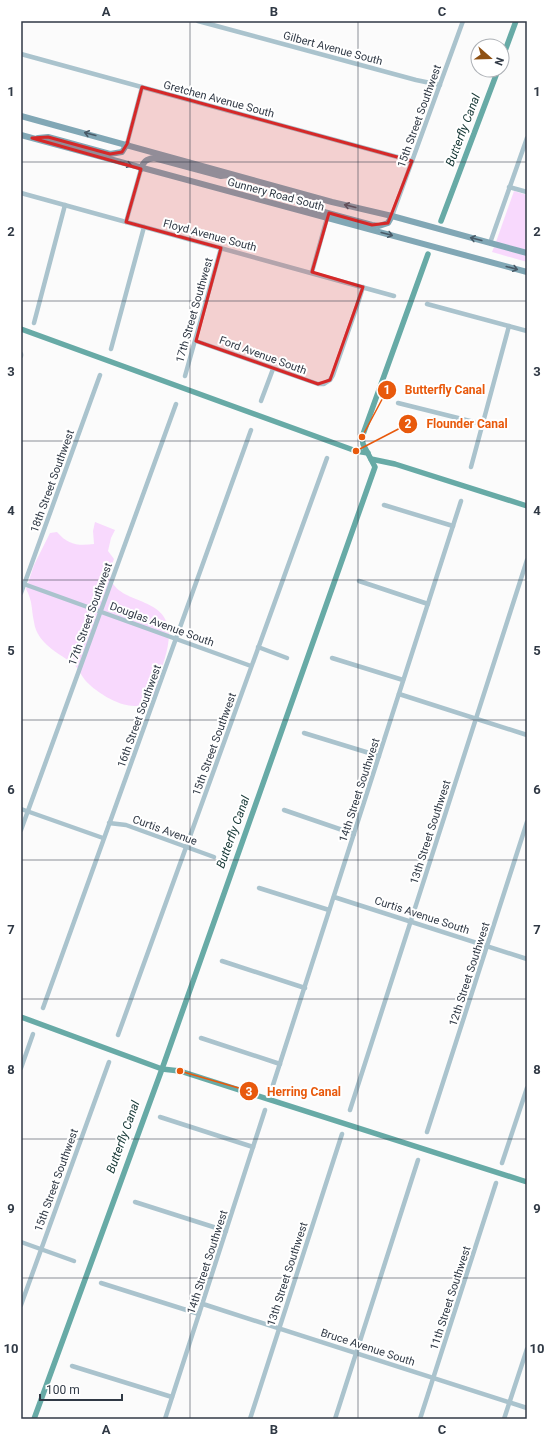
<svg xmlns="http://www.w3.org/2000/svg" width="548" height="1440" font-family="Roboto,sans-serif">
<rect width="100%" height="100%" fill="#fbfbfb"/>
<g fill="#f8d9fd">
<path d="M514 191 527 195V250L496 242Z"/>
<path d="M494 247 527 256V262L492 252Z"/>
<path d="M95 522 115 530 111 538 108 551 114 559C113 563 110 567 110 571 109 603 158 595 167 623 172 637 166 656 161 670 159 677 156 693 151 699 135 718 97 694 85 680 81 675 79 670 75 665 59 653 37 644 34 622 31 608 33 602 26 589L34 565 50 533 57 532C68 545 78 546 94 544L93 531Z"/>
</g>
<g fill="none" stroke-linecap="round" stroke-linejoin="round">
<g stroke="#67aaa6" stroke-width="5.5">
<path d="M502 59 516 21"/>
<path d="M441 221 498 70"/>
<path d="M21 329 356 451 368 453"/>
<path d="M371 459 395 464 527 506"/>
<path d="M21 1017 162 1069 180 1071 527 1182"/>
<path d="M34 1419 162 1069 375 467 363 444 362 437 428 254"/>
</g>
<g stroke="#aac3cd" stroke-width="4.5">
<path d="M198 21 416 80 440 85"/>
<path d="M21 54 412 161"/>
<path d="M127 144 142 87"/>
<path d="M509 187 527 192"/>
<path d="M21 193 394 296"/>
<path d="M392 216 463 21"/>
<path d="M126 222 141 169"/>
<path d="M490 243 527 138"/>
<path d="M312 272 327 218"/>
<path d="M427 304 527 331"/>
<path d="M34 323 65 205"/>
<path d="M196 341 318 384H324L330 380 333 375 357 306 363 287"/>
<path d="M111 349 144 227"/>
<path d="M21 356V354"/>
<path d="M185 376 221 248"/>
<path d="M261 401 273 369"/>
<path d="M398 403 482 424"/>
<path d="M471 467 509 326"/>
<path d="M384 505 453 526"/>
<path d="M359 581 428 604"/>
<path d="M21 583 251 666"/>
<path d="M21 593 100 375"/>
<path d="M258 647 287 658"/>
<path d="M332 658 403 680"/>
<path d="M399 694 527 735"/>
<path d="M304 733 379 756"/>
<path d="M21 809 103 838"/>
<path d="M284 810 354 834"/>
<path d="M109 823 126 825 214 857"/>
<path d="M21 830 176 404"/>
<path d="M259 888 329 910"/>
<path d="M334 897 527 959"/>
<path d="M222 961 305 988"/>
<path d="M43 1008 251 430"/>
<path d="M118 1035 327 458"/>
<path d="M201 1038 280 1064"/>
<path d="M21 1068 33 1034"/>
<path d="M273 1085 461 501"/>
<path d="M350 1110 527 560"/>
<path d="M160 1117 253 1147"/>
<path d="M427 1132 527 822"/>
<path d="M502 1163 527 1088"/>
<path d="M135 1202 226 1231"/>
<path d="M21 1242 74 1261"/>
<path d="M101 1283 199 1314"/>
<path d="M203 1304 527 1408"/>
<path d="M21 1305 109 1062"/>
<path d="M72 1366 172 1397"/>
<path d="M165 1419 265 1110"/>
<path d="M250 1419 342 1134"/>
<path d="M335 1419 418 1160"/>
<path d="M420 1419 496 1183"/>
<path d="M504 1419 527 1349"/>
</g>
<g stroke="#81a7b5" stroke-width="6">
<path d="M21 116 332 202 392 216 527 253"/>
<path d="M21 135C189 182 358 226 527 272"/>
<path d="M38 138 48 137 110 154 122 152 127 144"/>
<path d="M141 169C143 162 146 159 154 158L221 176 229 175"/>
<path d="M302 210 313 209 372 225 379 226 388 223 392 216"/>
</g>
</g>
<defs><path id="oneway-shaft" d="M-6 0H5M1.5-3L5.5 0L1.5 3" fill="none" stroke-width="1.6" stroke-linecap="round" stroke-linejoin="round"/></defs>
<g stroke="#485a67">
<use href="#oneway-shaft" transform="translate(90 134) rotate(-165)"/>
<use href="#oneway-shaft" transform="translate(126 164) rotate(16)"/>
<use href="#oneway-shaft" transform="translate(350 206) rotate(-166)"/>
<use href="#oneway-shaft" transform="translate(387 234) rotate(15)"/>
<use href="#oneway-shaft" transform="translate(476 239) rotate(-166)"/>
<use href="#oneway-shaft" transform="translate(512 268) rotate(15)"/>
</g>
<path fill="#d62828" fill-opacity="0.2" stroke="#d62828" stroke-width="3" stroke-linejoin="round" d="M142 87 412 161 388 223 372 225 329 213 312 272 363 287 330 380 318 384 196 341 221 248 126 222 141 169 32 138 48 137 110 154 122 152 127 144Z"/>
<path fill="none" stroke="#303945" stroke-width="1" stroke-opacity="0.55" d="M190 21V1419M358 21V1419M21 162H527M21 301H527M21 441H527M21 580H527M21 720H527M21 860H527M21 999H527M21 1139H527M21 1278H527"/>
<g text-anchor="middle" stroke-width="4" stroke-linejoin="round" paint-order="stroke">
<g font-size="11" fill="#303945" stroke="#fff">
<text transform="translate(333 48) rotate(15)" y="4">Gilbert Avenue South</text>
<text transform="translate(219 99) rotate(15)" y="4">Gretchen Avenue South</text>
<text transform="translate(419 116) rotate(-70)" y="4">15th Street Southwest</text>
<text transform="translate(276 194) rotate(15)" y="4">Gunnery Road South</text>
<text transform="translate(210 235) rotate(15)" y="4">Floyd Avenue South</text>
<text transform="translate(194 310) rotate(-74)" y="4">17th Street Southwest</text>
<text transform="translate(263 355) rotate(20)" y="4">Ford Avenue South</text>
<text transform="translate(52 481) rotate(-70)" y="4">18th Street Southwest</text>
<text transform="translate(90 614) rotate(-70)" y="4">17th Street Southwest</text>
<text transform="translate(162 624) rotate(20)" y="4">Douglas Avenue South</text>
<text transform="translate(139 716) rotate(-70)" y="4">16th Street Southwest</text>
<text transform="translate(214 744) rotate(-70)" y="4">15th Street Southwest</text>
<text transform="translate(359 790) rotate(-72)" y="4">14th Street Southwest</text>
<text transform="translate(165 830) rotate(20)" y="4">Curtis Avenue</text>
<text transform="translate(430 832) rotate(-72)" y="4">13th Street Southwest</text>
<text transform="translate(422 915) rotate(18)" y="4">Curtis Avenue South</text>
<text transform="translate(469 974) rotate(-72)" y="4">12th Street Southwest</text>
<text transform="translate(56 1180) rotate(-70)" y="4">15th Street Southwest</text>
<text transform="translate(207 1262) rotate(-72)" y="4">14th Street Southwest</text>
<text transform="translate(287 1274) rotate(-72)" y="4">13th Street Southwest</text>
<text transform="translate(450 1298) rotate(-72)" y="4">11th Street Southwest</text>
<text transform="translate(368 1347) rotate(18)" y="4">Bruce Avenue South</text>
</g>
<g font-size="12" font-style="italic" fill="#123432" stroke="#fff">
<text transform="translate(463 130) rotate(-69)" y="4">Butterfly Canal</text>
<text transform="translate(233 832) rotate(-70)" y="4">Butterfly Canal</text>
<text transform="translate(123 1137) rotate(-70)" y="4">Butterfly Canal</text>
</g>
</g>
<path fill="none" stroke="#e8590c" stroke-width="1.5" d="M362 437L387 390M356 451L408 424M180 1071L249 1091"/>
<g fill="#e8590c" stroke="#fff" stroke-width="1.5">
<circle cx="362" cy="437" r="4"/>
<circle cx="356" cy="451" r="4"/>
<circle cx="180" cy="1071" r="4"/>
<circle cx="387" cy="390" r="10"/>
<circle cx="408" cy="424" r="10"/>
<circle cx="249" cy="1091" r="10"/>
</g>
<g font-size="12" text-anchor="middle" font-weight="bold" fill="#fff">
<text x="387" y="394">1</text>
<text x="408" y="428">2</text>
<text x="249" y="1096">3</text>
</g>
<g font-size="12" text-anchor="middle" font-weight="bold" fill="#e8590c" stroke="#fff" stroke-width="4" stroke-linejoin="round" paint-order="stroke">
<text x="445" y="394">Butterfly Canal</text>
<text x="467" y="428">Flounder Canal</text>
<text x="304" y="1096">Herring Canal</text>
</g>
<rect width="548" height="1440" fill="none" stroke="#ffffff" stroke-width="44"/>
<g transform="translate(490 58) rotate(110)"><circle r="19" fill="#ffffff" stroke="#acb0b5"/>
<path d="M0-3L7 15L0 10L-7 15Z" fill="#8e5013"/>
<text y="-6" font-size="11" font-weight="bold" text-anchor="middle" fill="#303945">N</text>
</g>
<path d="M40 1394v6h82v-6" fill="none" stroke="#303945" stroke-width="2"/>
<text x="46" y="1394" font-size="12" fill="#303945" stroke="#ffffff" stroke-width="3" paint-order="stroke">100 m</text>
<rect x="22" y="22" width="504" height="1396" fill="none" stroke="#303945" stroke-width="1.5"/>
<g font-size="13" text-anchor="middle" font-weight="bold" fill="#303945">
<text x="106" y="16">A</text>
<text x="274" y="16">B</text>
<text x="442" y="16">C</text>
<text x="11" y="96">1</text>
<text x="537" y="96">1</text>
<text x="11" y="236">2</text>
<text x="537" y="236">2</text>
<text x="11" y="376">3</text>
<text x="537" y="376">3</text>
<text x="11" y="515">4</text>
<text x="537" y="515">4</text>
<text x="11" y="655">5</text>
<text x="537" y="655">5</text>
<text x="11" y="794">6</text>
<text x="537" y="794">6</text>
<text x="11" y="934">7</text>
<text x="537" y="934">7</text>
<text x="11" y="1074">8</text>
<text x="537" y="1074">8</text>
<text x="11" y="1213">9</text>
<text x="537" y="1213">9</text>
<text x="11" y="1353">10</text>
<text x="537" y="1353">10</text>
<text x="106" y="1434">A</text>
<text x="274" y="1434">B</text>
<text x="442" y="1434">C</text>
</g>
</svg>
